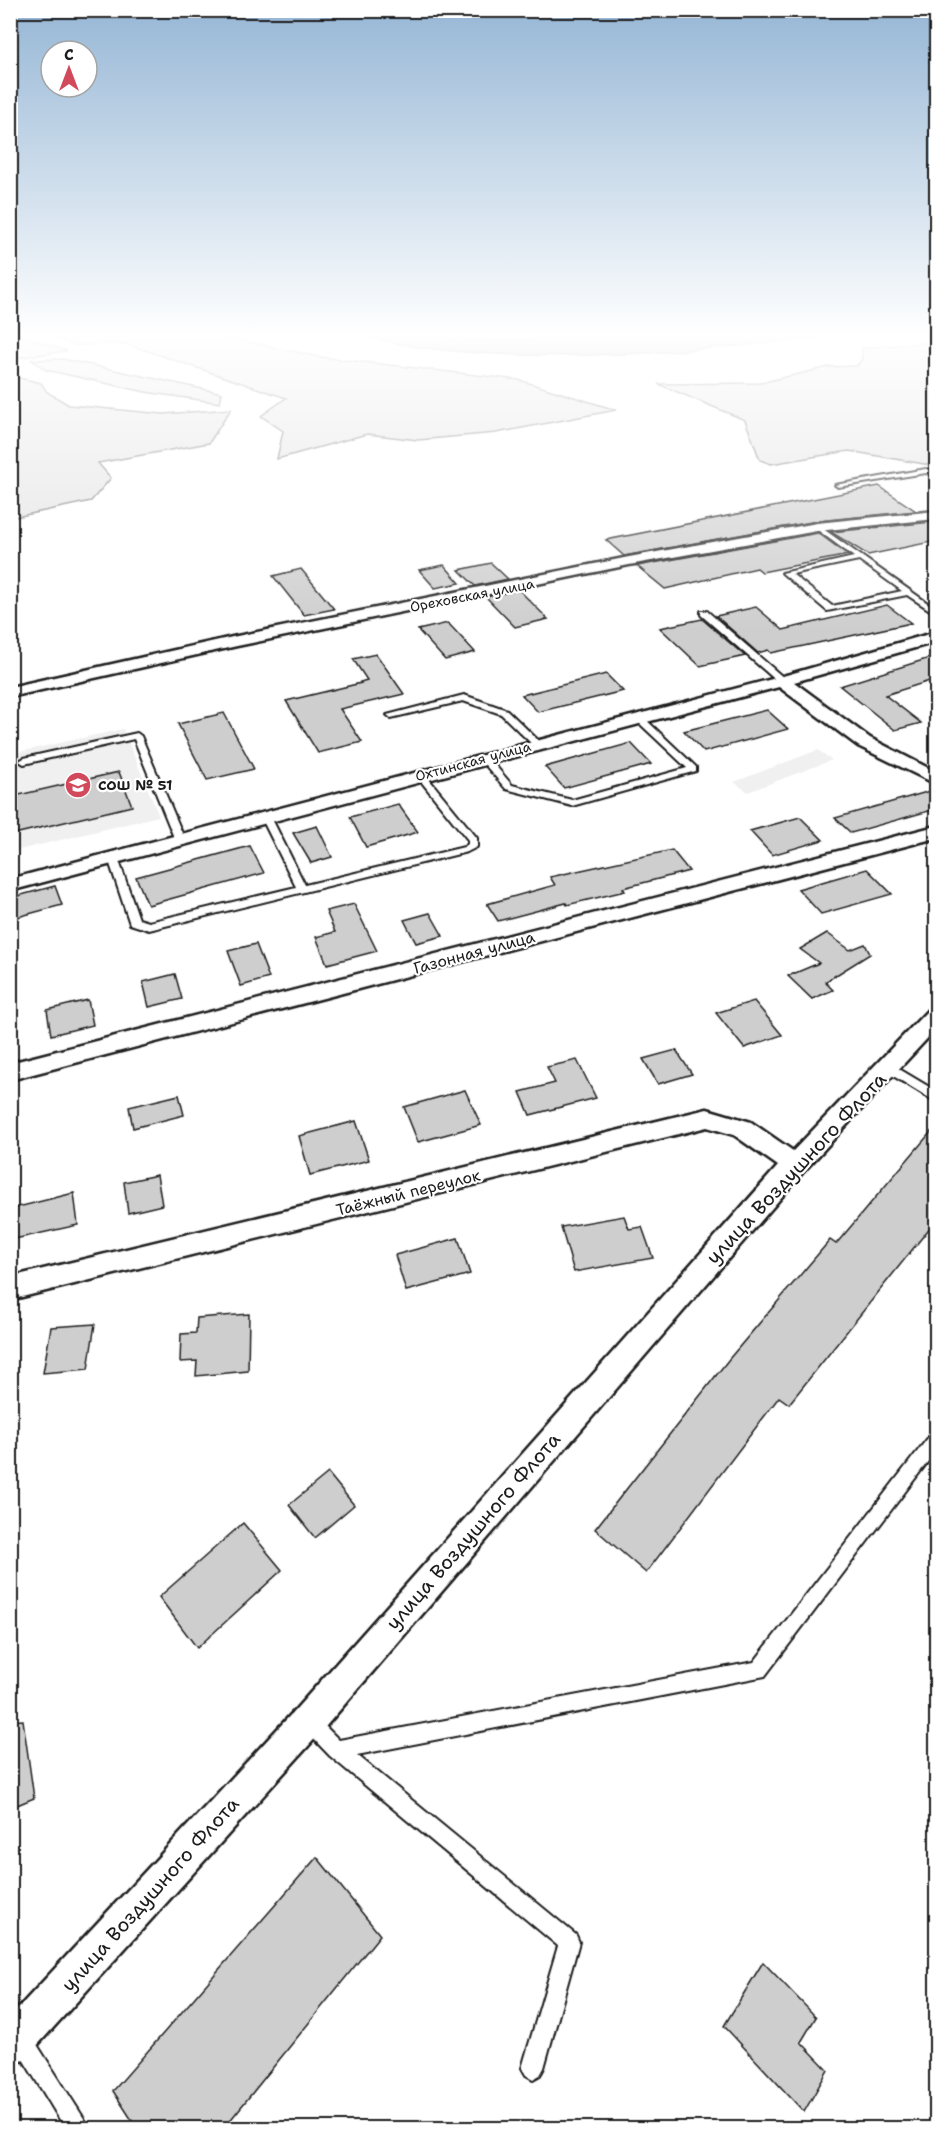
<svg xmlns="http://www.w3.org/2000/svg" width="947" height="2139" font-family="'Shantell Sans',sans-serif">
<rect width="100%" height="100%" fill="#fff"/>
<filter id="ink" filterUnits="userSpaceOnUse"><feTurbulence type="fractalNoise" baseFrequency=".0167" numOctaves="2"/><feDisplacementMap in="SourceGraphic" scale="12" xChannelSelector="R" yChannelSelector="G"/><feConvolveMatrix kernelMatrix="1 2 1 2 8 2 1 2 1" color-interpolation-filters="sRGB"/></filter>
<g filter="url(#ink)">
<g fill="#f0f0f0">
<path d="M123 729 159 816 11 852 10 754Z"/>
<path d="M818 750 832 760 748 792 734 782Z"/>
</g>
<g fill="#e2e2e2" stroke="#7f7f7f" stroke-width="1.5">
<path d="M11 332 67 351 15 358 11 357Z"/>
<path d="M38 332H200L320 357 519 380 616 410 496 433 418 440 367 434 277 459 283 431 261 416 286 398 127 344 75 345Z"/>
<path d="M936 342V466L849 451 771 464 760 460 745 420 658 384 760 383 829 367 857 366 862 359V348Z"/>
<path d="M63 359 222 393 220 403 145 392 46 370 32 360Z"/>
<path d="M11 376 41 383 47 392 69 405 163 414 231 409 209 443 98 463 111 478 91 501 11 518Z"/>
</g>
<path fill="#b8b8b8" stroke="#7a7a7a" stroke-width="1.5" d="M713 332H869C720 348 567 367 417 347 395 344 372 338 350 333L495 341Z"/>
<g fill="#cecece" stroke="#1c1c1c" stroke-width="1.5">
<path d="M879 486 916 511 817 521 624 556 606 540Z"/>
<path d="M933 522 936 524V541L868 555 831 532Z"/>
<path d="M818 533 848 555 762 572 757 568 665 589 637 566Z"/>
<path d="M491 563 508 579 475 586 459 570Z"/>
<path d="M444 565 460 583 435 588 419 570Z"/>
<path d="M301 569 334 609 304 615 273 576Z"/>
<path d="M519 590 548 619 515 627 486 597Z"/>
<path d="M887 605 911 623 771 653 768 650 758 653 716 616 756 607 783 630Z"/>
<path d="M702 619 745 656 700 666 660 628Z"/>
<path d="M448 623 475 652 445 660 418 630Z"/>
<path d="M376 654 404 694 340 709 362 742 318 753 286 701 361 683 360 682 367 680 353 659Z"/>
<path d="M936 656V679L885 695 921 723 895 730 840 686Z"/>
<path d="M606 674 623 691 538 712 522 695Z"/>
<path d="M767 710 788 729 704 752 684 731Z"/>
<path d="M224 713 254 769 207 780 178 724Z"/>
<path d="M631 743 651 764 564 788 545 767Z"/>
<path d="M119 772 132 806 10 835V797Z"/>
<path d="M934 790 936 809 851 833 835 818Z"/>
<path d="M398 804 418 832 366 847 350 817Z"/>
<path d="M800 817 823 840 772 855 750 831Z"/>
<path d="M317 826 332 857 311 863 293 833Z"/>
<path d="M250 846 264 873 148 905 136 877Z"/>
<path d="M672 850 689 871 623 888 625 891 567 905 566 903 498 921 487 904 555 885 550 877Z"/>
<path d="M867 869 892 894 821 914 798 889Z"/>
<path d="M55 886 62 905 10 919V898Z"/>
<path d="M354 904 377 951 327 964 316 937 335 932 326 911Z"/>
<path d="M430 913 443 936 416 943 404 920Z"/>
<path d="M827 933 850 950 865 944 870 954 825 982 833 990 812 999 788 976 819 963 800 949Z"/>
<path d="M256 944 269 978 241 986 228 951Z"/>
<path d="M175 974 182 999 149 1007 143 982Z"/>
<path d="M88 1000 93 1025 51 1035 47 1010Z"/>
<path d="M754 1001 782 1035 744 1048 716 1013Z"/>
<path d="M676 1050 692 1074 658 1084 643 1059Z"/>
<path d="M577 1060 596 1098 530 1115 520 1092 555 1083 547 1067Z"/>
<path d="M465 1090 481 1125 418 1142 404 1107Z"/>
<path d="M179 1095 184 1115 133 1128 129 1107Z"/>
<path d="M356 1121 369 1160 310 1175 299 1136Z"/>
<path d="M936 1126V1220L789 1404 779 1397 646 1573 595 1529 729 1359 830 1240 836 1244Z"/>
<path d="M157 1175 162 1205 128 1213 124 1182Z"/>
<path d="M74 1193 78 1225 10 1240V1209Z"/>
<path d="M624 1216 629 1229 642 1227 653 1258 574 1272 561 1227Z"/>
<path d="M458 1238 470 1274 406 1291 395 1255Z"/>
<path d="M249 1314 248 1371 196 1376 197 1361 180 1362 181 1334 196 1333 197 1318Z"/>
<path d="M95 1324 88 1369 43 1373 51 1327Z"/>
<path d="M328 1473 354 1505 315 1538 289 1505Z"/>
<path d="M243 1523 282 1570 197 1648 159 1597Z"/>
<path d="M23 1720 34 1798 10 1808V1721Z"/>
<path d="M317 1857 380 1935 224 2128H137L113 2091Z"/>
<path d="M763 1962 816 2017 801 2042 828 2070 804 2112 724 2026Z"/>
</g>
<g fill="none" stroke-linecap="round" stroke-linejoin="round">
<defs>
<g id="lane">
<path d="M926 469 936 472V476L926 473 838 487 835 485Z"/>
<path d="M815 526H819L936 609V614L907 595 827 611 782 573 854 557 815 528ZM859 560 902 591 832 606 792 574Z"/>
<path d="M701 611H707L785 679V683H779L701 615Z"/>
<path d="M464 695 507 710 542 744 537 747 534 746 501 714 463 701 391 718 387 715Z"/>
<path d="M639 715 642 716 696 767V771L572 806 506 789 479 758 481 756H487L512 785 572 800 687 768 636 720V716Z"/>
<path d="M137 733 141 736 185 840 184 842H176L175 840 134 739 24 764 19 761 24 758Z"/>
<path d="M421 772 424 773 477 838V847L467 852 149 930 130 924 108 858 109 856H117L118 858 139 919 149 922 296 887 261 817 266 814 271 817 305 885 464 847 468 844V840L416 775Z"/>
<path d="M889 1063 936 1091V1102L885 1071 883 1068 885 1065Z"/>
<path d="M936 1432V1451L765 1676 357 1755 576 1935 579 1942 544 2068 540 2075 533 2079 526 2075 522 2068 558 1946 330 1756 303 1728 300 1722 303 1716 309 1713 315 1716 339 1740 754 1662 931 1434Z"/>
<path d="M22 2029 29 2032 85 2120 88 2128H65L15 2046 12 2039 15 2032Z"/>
</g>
<g id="street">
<path d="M936 511V519L817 531 629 565 237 646 10 697V687L237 636 629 557 817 523Z"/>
<path d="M936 632V642L794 682 870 738 936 772V784L858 746 779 687 10 891V879L776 678Z"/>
<path d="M936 826V838L10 1080V1063Z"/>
<path d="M936 1008V1029L803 1172 320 1733 24 2060 10 2065V2017L296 1709 778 1166 734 1135 707 1127 10 1300V1277L707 1109 751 1122 793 1151 928 1010Z"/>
</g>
</defs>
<use href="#lane" stroke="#1c1c1c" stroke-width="4"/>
<use href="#street" stroke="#1c1c1c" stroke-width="5"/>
<use href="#lane" fill="#fff" fill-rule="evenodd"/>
<use href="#street" fill="#fff" fill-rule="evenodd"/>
</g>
</g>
<linearGradient id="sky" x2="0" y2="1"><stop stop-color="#95b6d5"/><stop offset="0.53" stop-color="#fff"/><stop offset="1" stop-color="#fff" stop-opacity="0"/></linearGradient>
<rect width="947" height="631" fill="url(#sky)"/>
<defs>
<symbol id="school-disc" viewBox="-11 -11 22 22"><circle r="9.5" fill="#d1495b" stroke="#fff"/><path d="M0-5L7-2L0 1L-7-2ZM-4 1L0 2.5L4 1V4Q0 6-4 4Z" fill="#fff"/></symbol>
</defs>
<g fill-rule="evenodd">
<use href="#school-disc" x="63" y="770" width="30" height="30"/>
</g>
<g text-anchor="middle" stroke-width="4.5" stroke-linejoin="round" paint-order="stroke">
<g font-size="14" fill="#1c1c1c" stroke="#fff">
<text transform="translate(472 595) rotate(-11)" y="5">Ореховская улица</text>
<text transform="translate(473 761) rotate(-15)" y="5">Охтинская улица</text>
</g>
<g font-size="14" font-weight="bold" fill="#1c1c1c" stroke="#fff" text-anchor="start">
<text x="98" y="790">СОШ № 51</text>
</g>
<g font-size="16" fill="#1c1c1c" stroke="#fff">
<text transform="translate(474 952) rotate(-15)" y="6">Газонная улица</text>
<text transform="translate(408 1192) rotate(-14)" y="6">Таёжный переулок</text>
</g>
<g font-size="20" fill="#1c1c1c" stroke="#fff">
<text transform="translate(796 1168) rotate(-47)" y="7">улица Воздушного Флота</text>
<text transform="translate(473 1531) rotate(-49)" y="7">улица Воздушного Флота</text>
<text transform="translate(150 1894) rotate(-48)" y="7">улица Воздушного Флота</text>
</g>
</g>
<rect width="947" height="2139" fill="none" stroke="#fff" stroke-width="36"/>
<rect x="18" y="18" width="911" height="2103" fill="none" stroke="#1c1c1c" stroke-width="2" filter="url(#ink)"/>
<g transform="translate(69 69)"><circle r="28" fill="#ffffff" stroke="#a4a4a4" stroke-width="1.5"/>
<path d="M0-4.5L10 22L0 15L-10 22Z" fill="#d1495b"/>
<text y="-9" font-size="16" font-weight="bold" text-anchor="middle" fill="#1c1c1c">С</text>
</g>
</svg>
